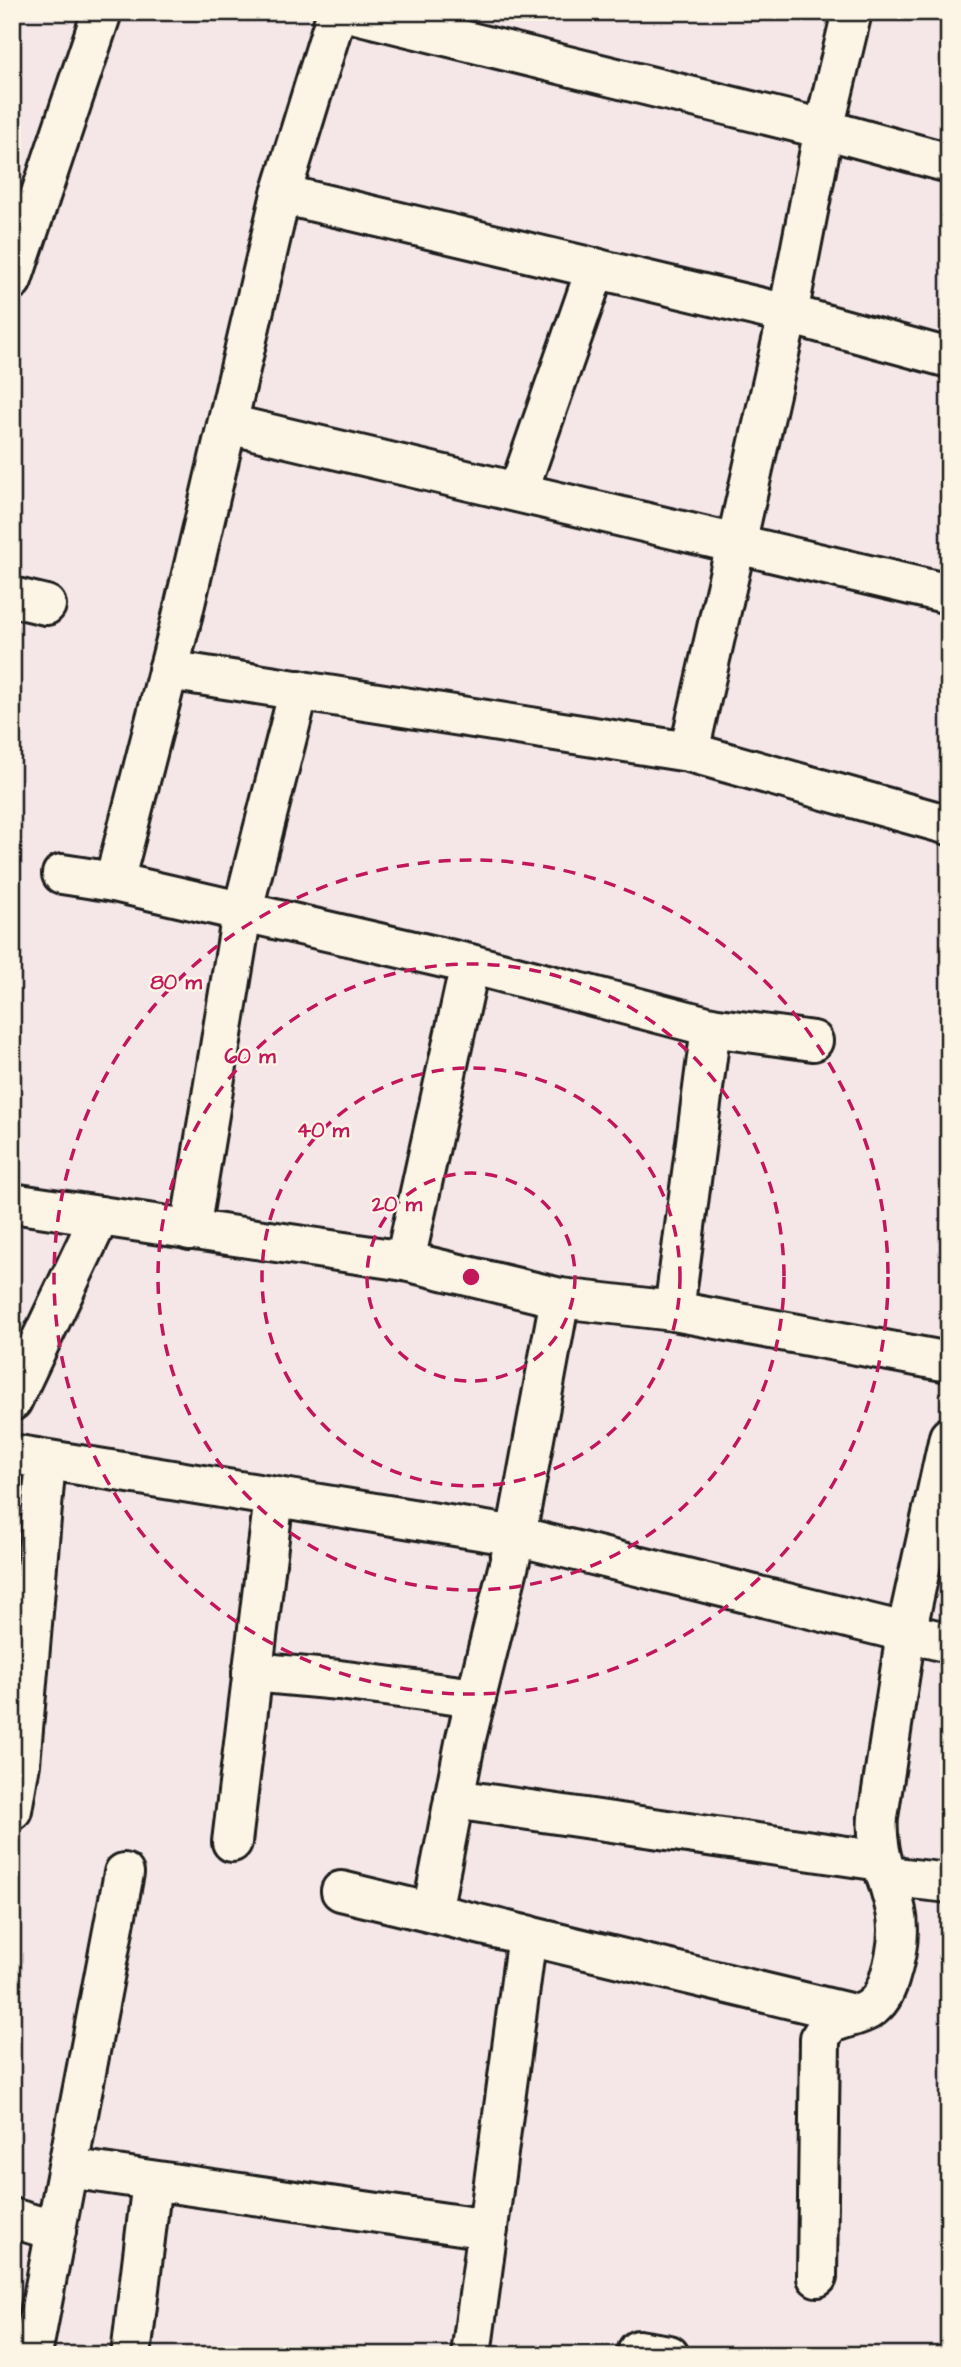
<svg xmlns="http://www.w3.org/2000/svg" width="961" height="2367" font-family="'Architects Daughter',sans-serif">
<rect width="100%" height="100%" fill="#f5e6e8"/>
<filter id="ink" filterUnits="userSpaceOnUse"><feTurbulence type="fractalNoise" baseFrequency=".0143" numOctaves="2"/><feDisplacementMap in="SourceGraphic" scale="14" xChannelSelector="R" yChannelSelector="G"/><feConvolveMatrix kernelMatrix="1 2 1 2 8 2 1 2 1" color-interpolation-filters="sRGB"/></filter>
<g filter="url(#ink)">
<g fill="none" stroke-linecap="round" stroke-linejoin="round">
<defs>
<g id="minor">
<path d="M348 12 824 129 949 163"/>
<path d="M281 194 788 314 949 358"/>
<path d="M12 280 102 12"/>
<path d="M228 424 949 594"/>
<path d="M518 492 596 268"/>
<path d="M12 597 46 605"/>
<path d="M168 670 689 752 949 825"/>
<path d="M689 752 788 314 824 129 852 12"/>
<path d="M62 874 114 882 470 964 711 1027 674 1311"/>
<path d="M114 882 181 621 281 194 337 12"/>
<path d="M711 1027 813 1041"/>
<path d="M12 1203 405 1261 560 1298 674 1311 949 1362"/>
<path d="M190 1230 242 913 299 690"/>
<path d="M405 1261 470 964"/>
<path d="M12 1401 100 1216"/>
<path d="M12 1454 516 1536 949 1643"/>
<path d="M252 1672 339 1680 476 1698"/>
<path d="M454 1799 881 1861"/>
<path d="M12 1810 20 1764 46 1460"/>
<path d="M232 1842 274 1497"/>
<path d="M886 1876 949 1883"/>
<path d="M341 1891 853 2014"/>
<path d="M432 1912 466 1738 516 1536 560 1298"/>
<path d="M68 2168 488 2229"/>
<path d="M12 2218 56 2231"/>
<path d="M817 2277 820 2038 828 2025C841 2018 856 2017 868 2010 880 2003 885 1992 889 1980 896 1958 901 1933 896 1911 889 1879 875 1851 878 1817L906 1633 949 1437"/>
<path d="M638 2350 669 2355"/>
<path d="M32 2355 124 1873"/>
<path d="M131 2355 152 2181"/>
<path d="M471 2355 527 1935"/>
</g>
</defs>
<use href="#minor" stroke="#1c1c1c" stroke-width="44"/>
<use href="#minor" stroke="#fcf5e5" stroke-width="38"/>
</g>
</g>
<g fill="none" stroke="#c2185b" stroke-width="3.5" stroke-dasharray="12 9">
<circle cx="471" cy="1277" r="104"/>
<circle cx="471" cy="1277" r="209"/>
<circle cx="471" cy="1277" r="313"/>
<circle cx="471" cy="1277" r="417"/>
</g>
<circle cx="471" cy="1277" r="10" fill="#c2185b" stroke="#fcf5e5" stroke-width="3.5"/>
<g font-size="21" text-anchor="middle" font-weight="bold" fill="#c2185b" stroke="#fcf5e5" stroke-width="5" stroke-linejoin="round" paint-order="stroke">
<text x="176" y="989">80 m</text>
<text x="250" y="1063">60 m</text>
<text x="323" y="1137">40 m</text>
<text x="397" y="1211">20 m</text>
</g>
<rect width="961" height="2367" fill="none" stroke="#fcf5e5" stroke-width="42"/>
<rect x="21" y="21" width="919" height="2325" fill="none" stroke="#1c1c1c" stroke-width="2.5" filter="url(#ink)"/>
</svg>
